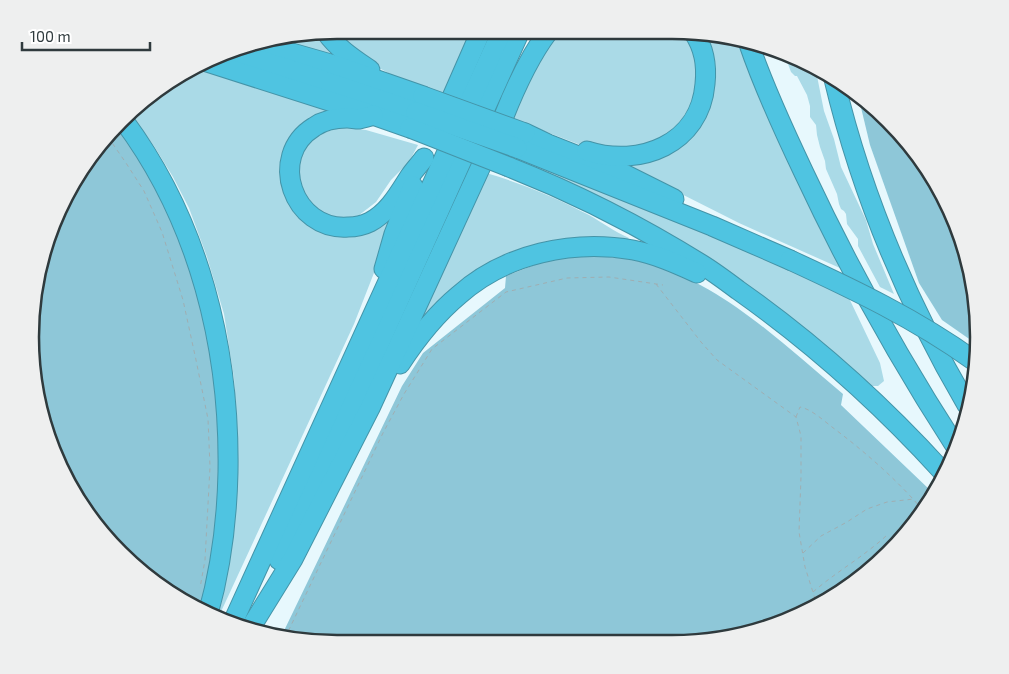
<svg xmlns="http://www.w3.org/2000/svg" width="1009" height="674" font-family="'Exo 2',sans-serif">
<rect width="100%" height="100%" fill="#e7f8fd"/>
<g fill="#aadae7">
<path d="M337 30 475 31 446 95 394 76 366 61 333 31Z"/>
<path d="M560 32H683L693 51 697 77 692 103 678 125 658 142 633 150H607L578 144 510 118C523 90 539 54 560 32Z"/>
<path d="M320 33 340 57 270 41Z"/>
<path d="M699 33H712L738 41 760 99 820 228 840 268 739 223 624 165 697 124Z"/>
<path d="M775 52 808 62 815 66 824 111 834 139 841 167 866 220 873 244 894 294 880 287 858 246V239L847 224 846 214 844 211 841 209 839 204 837 194 826 169 825 161 820 147 817 135 816 125 810 117V106L807 95 797 76H795L791 72 788 64C781 58 780 63 775 52Z"/>
<path d="M194 68 338 114 288 155 316 225 399 209 354 324 219 616 215 614 235 508 237 434 234 378 224 314 207 257 189 208 173 177 154 146 131 115 166 82Z"/>
<path d="M341 127 366 130 418 145 409 162 391 180 376 202 358 216 336 219 314 209 300 190 298 167 300 152 317 135Z"/>
<path d="M514 155 668 215 848 296 880 363 884 381 878 386H870L812 337 512 160Z"/>
<path d="M486 173C521 183 557 198 589 215 603 223 615 232 629 238L624 243 545 244 418 331 421 312Z"/>
</g>
<g fill="#8ec7d8">
<path d="M858 95 875 106 947 201 978 317 975 343 942 320 919 283 870 145Z"/>
<path d="M118 127 144 161 171 215 190 269 204 319 214 371 218 407 220 505 202 613 134 568 71 491 40 416 31 317 53 220 94 150Z"/>
<path d="M602 256C617 258 633 259 647 263 724 285 783 344 843 394L841 405 931 491 903 540 808 612 692 643 297 641 281 637 402 386 423 353 505 288 506 276 537 264 566 257Z"/>
</g>
<g fill="none" stroke-linecap="round" stroke-linejoin="round">
<defs>
<g id="highway">
<path d="M326 32C338 49 354 59 370 70"/>
<path d="M257 43 334 65 423 96"/>
<path d="M749 44C764 88 784 131 804 173 848 267 899 359 956 447"/>
<path d="M230 51 295 71 416 112"/>
<path d="M207 62 373 115 410 128"/>
<path d="M834 79C861 193 908 304 967 405"/>
<path d="M373 115C369 117 363 118 359 119 355 119 351 118 347 118 336 118 324 120 314 127 267 156 293 231 348 227 356 227 364 225 370 222 389 212 399 193 410 176 414 170 420 164 424 158"/>
<path d="M442 120 481 31"/>
<path d="M124 121C199 222 230 348 228 472 227 520 221 568 208 614"/>
<path d="M525 133 548 144 624 174 674 199"/>
<path d="M517 148 712 226 790 260"/>
<path d="M587 151C640 168 700 144 705 84 707 66 704 48 694 33"/>
<path d="M509 167C575 193 640 226 701 264 714 272 726 281 738 290 813 343 881 404 942 471"/>
<path d="M384 269 394 234 413 186"/>
<path d="M400 364C417 338 435 315 459 295 505 254 573 239 633 250 655 254 677 264 697 273"/>
<path d="M279 560 367 371 520 31"/>
<path d="M233 622 502 31"/>
<path d="M251 627 293 559 370 408 504 116C516 86 529 57 548 32"/>
</g>
</defs>
<use href="#highway" stroke="#4494a8" stroke-width="21"/>
<g stroke="#9faeb2" stroke-width="1" stroke-dasharray="4 4" stroke-linecap="butt">
<path d="M108 137 126 163 144 191 162 232 183 300 196 360 208 419 210 467 205 560 200 588"/>
<path d="M656 284 701 342 717 360 796 417 801 436V477L799 532 805 567 817 605"/>
<path d="M796 417 800 407C811 409 823 420 832 427 864 451 895 478 921 508"/>
<path d="M803 553 821 536 847 522 867 509 887 502 914 499"/>
<path d="M813 592C836 572 863 557 886 536"/>
<path d="M285 638 383 433 404 394 432 349 506 292 567 278 609 277 663 285"/>
</g>
<use href="#highway" stroke="#4fc4e1" stroke-width="19"/>
<defs>
<g id="highway-bridge">
<path d="M423 96 525 133"/>
<path d="M416 112 517 148"/>
<path d="M410 128 509 167"/>
<path d="M790 260C853 289 916 319 973 360"/>
</g>
</defs>
<use href="#highway-bridge" stroke="#4494a8" stroke-width="21" stroke-linecap="butt"/>
<use href="#highway-bridge" stroke="#4fc4e1" stroke-width="19"/>
</g>
<path d="M0 0H1009V674H0ZM337 39H672A298 298 0 0 1 970 337V337A298 298 0 0 1 672 635H337A298 298 0 0 1 39 337V337A298 298 0 0 1 337 39Z" fill="#eeefef" fill-rule="evenodd"/>
<path fill="none" stroke="#2f3a3d" stroke-width="2.5" d="M337 39H672A298 298 0 0 1 970 337V337A298 298 0 0 1 672 635H337A298 298 0 0 1 39 337V337A298 298 0 0 1 337 39Z"/>
<path d="M22 42v8h128v-8" fill="none" stroke="#2f3a3d" stroke-width="2.5"/>
<text x="30" y="42" font-size="15" fill="#2f3a3d" stroke="#ffffff" stroke-width="4" paint-order="stroke">100 m</text>
</svg>
